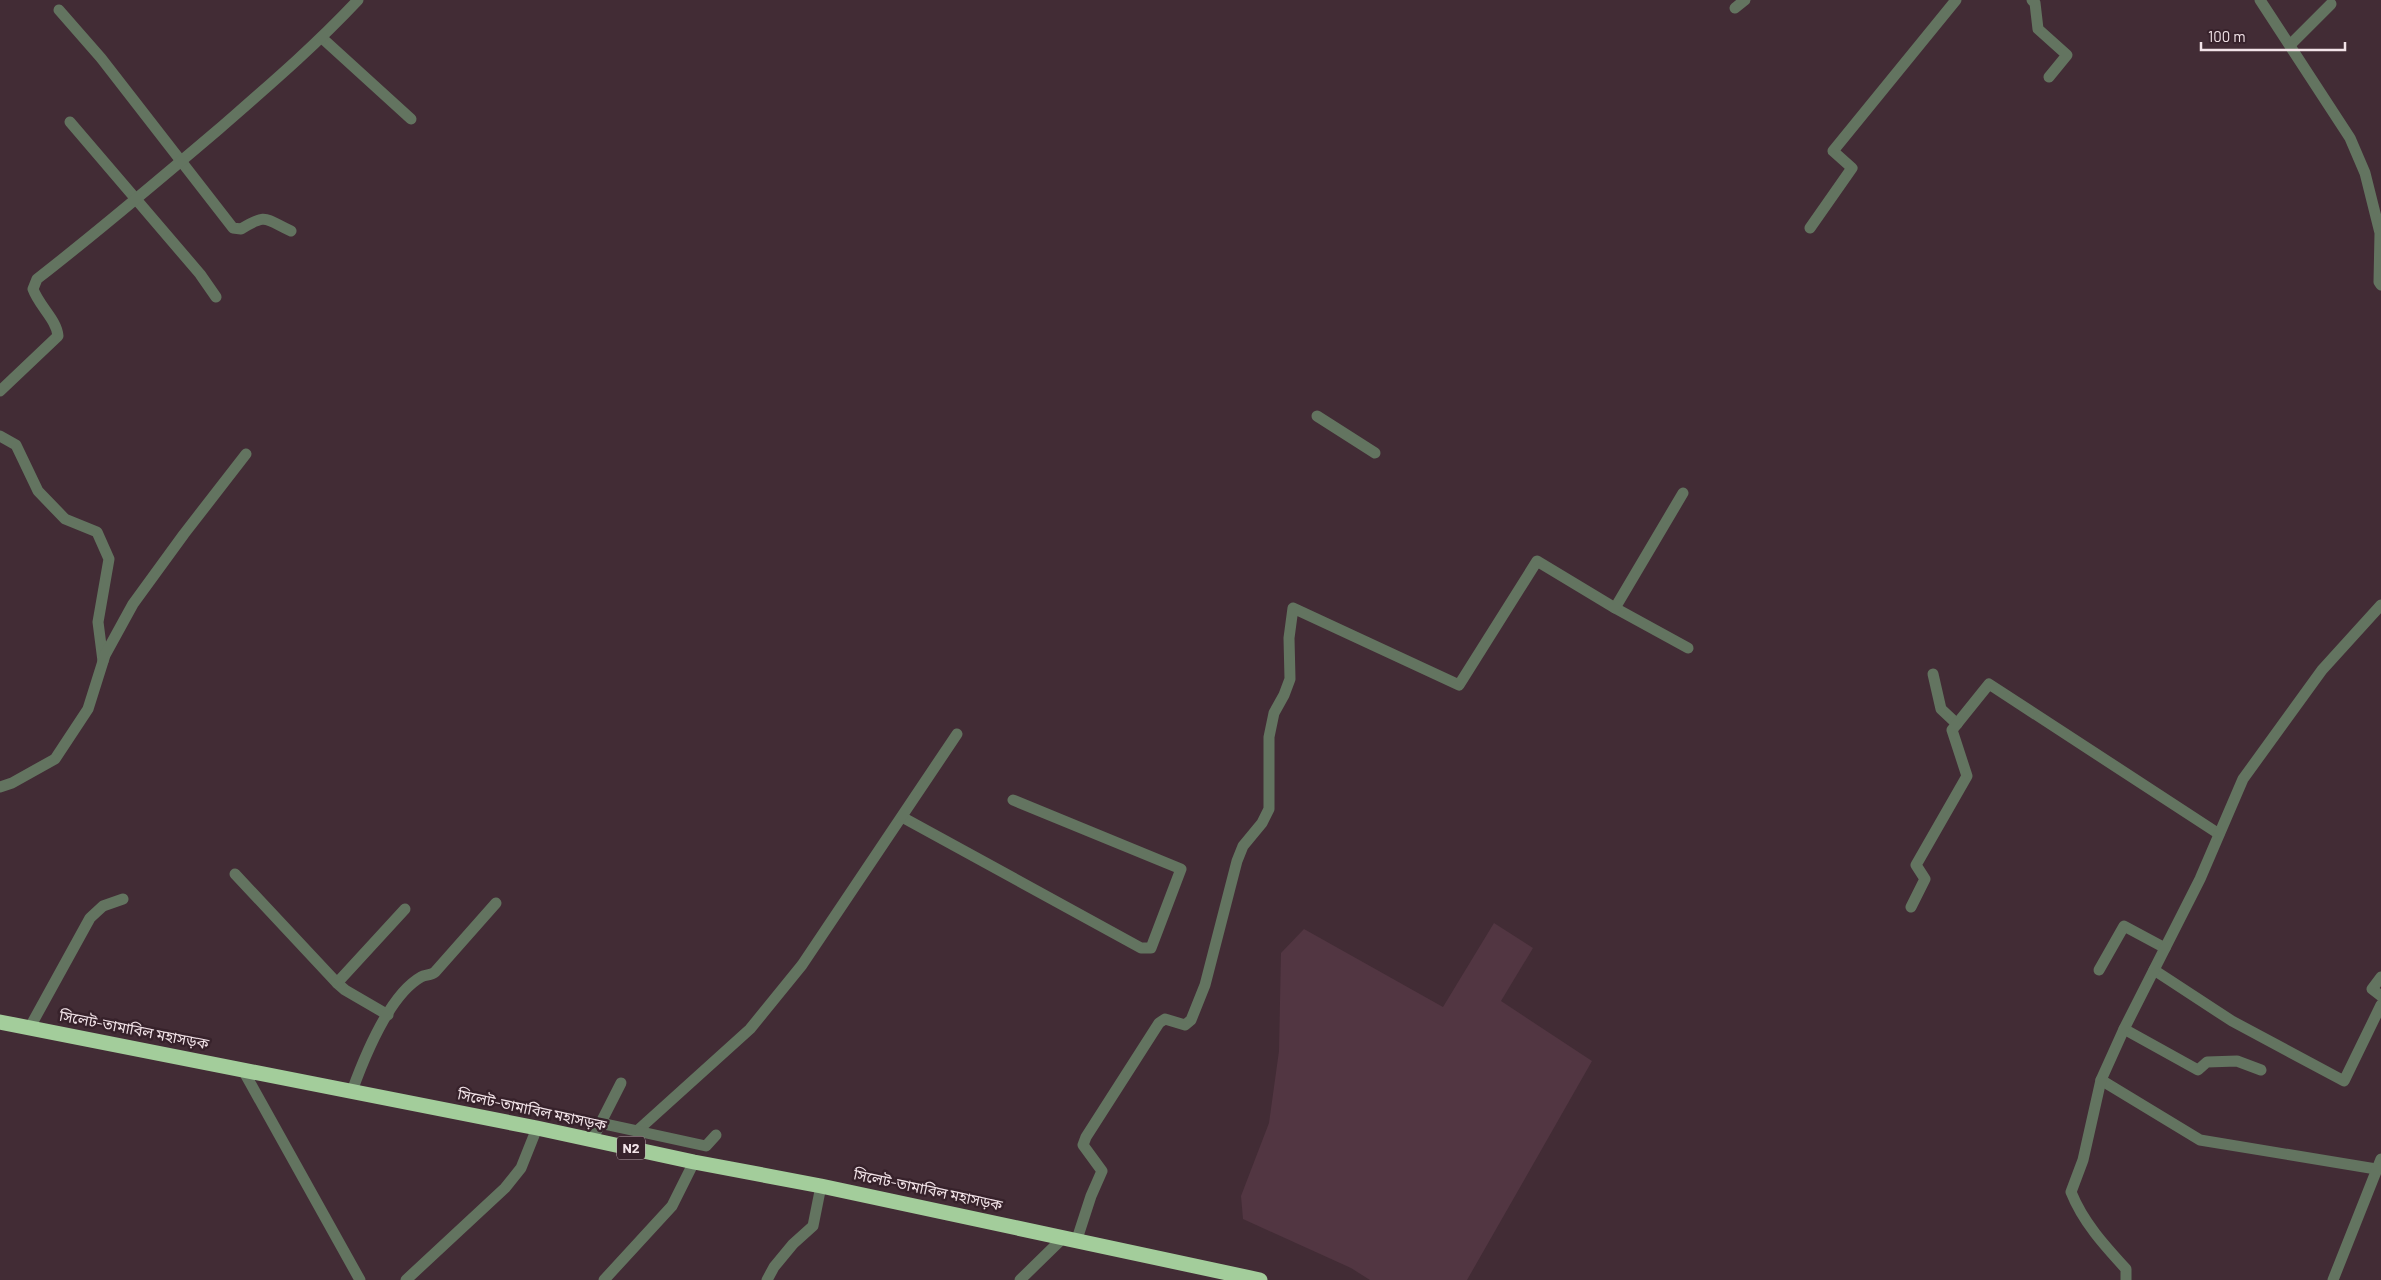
<svg xmlns="http://www.w3.org/2000/svg" width="2381" height="1280" font-family="Barlow,'Noto Sans Bengali',sans-serif">
<rect width="100%" height="100%" fill="#422c35"/>
<path fill="#523642" d="M1494 923 1533 948 1501 1001 1592 1061 1467 1280H1370L1351 1268 1243 1219 1241 1196 1269 1123 1279 1051 1281 953 1304 929 1443 1007Z"/>
<g fill="none" stroke-linecap="round" stroke-linejoin="round">
<g stroke="#637460" stroke-width="11">
<path d="M2032 0 2035 3 2038 29 2067 55 2049 77"/>
<path d="M2260 0 2350 138 2365 173 2380 233 2379 282 2381 285"/>
<path d="M1735 8 1745 0"/>
<path d="M59 10 101 58 233 228 241 229C267 213 265 219 291 231"/>
<path d="M322 38 411 119"/>
<path d="M2290 45 2331 4"/>
<path d="M70 122 200 274 216 297"/>
<path d="M1810 228 1852 168 1833 151 1956 0"/>
<path d="M0 391 58 336C57 320 39 306 33 289L37 279C99 231 159 180 219 129 267 87 314 47 358 0"/>
<path d="M1317 416 1375 453"/>
<path d="M0 436 16 445 38 491 65 519 97 532 109 559 98 622 103 661"/>
<path d="M1615 608 1688 648"/>
<path d="M1933 674 1941 709 1957 724"/>
<path d="M0 787 12 783 55 759 88 709 105 655 133 604 184 534 246 454"/>
<path d="M902 817 1141 948H1151L1181 869 1013 800"/>
<path d="M235 874 337 983 345 990 388 1015"/>
<path d="M1911 907 1925 879 1916 865 1967 776 1952 730 1989 684 2219 834"/>
<path d="M2099 970 2124 926 2165 948"/>
<path d="M2154 970 2232 1021 2344 1081 2381 1005"/>
<path d="M2381 977 2372 989 2381 996"/>
<path d="M337 983 405 909"/>
<path d="M30 1027 90 918 103 906 123 899"/>
<path d="M2124 1029 2198 1070 2207 1062 2237 1061 2261 1070"/>
<path d="M243 1070 360 1280"/>
<path d="M2101 1080 2200 1140 2376 1169"/>
<path d="M352 1091C364 1058 389 995 421 977 425 974 431 976 435 972L496 903"/>
<path d="M600 1123 637 1131 750 1029 802 965 957 734"/>
<path d="M637 1131 706 1146 716 1135"/>
<path d="M592 1140 621 1083"/>
<path d="M1077 1239 1091 1196 1102 1171 1083 1145 1086 1137 1159 1023 1165 1019 1185 1025 1191 1020 1205 985 1237 861 1243 846 1262 823 1269 809V737L1274 713 1284 695 1290 679 1289 638 1293 608 1459 685 1537 561 1615 608 1683 493"/>
<path d="M406 1280 505 1188 521 1168 537 1128"/>
<path d="M604 1280 672 1206 694 1162"/>
<path d="M767 1280 774 1267 793 1244 813 1226 821 1186"/>
<path d="M1020 1280 1064 1237"/>
<path d="M2126 1280V1269C2104 1245 2083 1222 2071 1192L2083 1160 2101 1080 2124 1029 2200 879 2243 779 2322 670 2381 605"/>
<path d="M2333 1280 2381 1159"/>
</g>
<path stroke="#a3cd9b" stroke-width="15" d="M0 1022 537 1128 694 1162 821 1186 1260 1280"/>
</g>
<g text-anchor="middle" stroke-width="5" stroke-linejoin="round" paint-order="stroke">
<rect fill="#37222b" stroke="#baa9af" stroke-width="1" x="617" y="1136.5" width="28" height="23" rx="4"/>
<g font-size="14" font-weight="bold" fill="#f2e3e8">
<text x="631" y="1153">N2</text>
</g>
<g font-size="15" fill="#f2e3e8" stroke="#37222b">
<text transform="translate(134 1030) rotate(11)" y="5">সিলেট-তামাবিল মহাসড়ক</text>
<text transform="translate(532 1110) rotate(12)" y="5">সিলেট-তামাবিল মহাসড়ক</text>
<text transform="translate(928 1190) rotate(12)" y="5">সিলেট-তামাবিল মহাসড়ক</text>
</g>
</g>
<path d="M2201 42v8h144v-8" fill="none" stroke="#f2e3e8" stroke-width="2.5"/>
<text x="2208" y="42" font-size="15" fill="#f2e3e8" stroke="#37222b" stroke-width="4" paint-order="stroke">100 m</text>
</svg>
